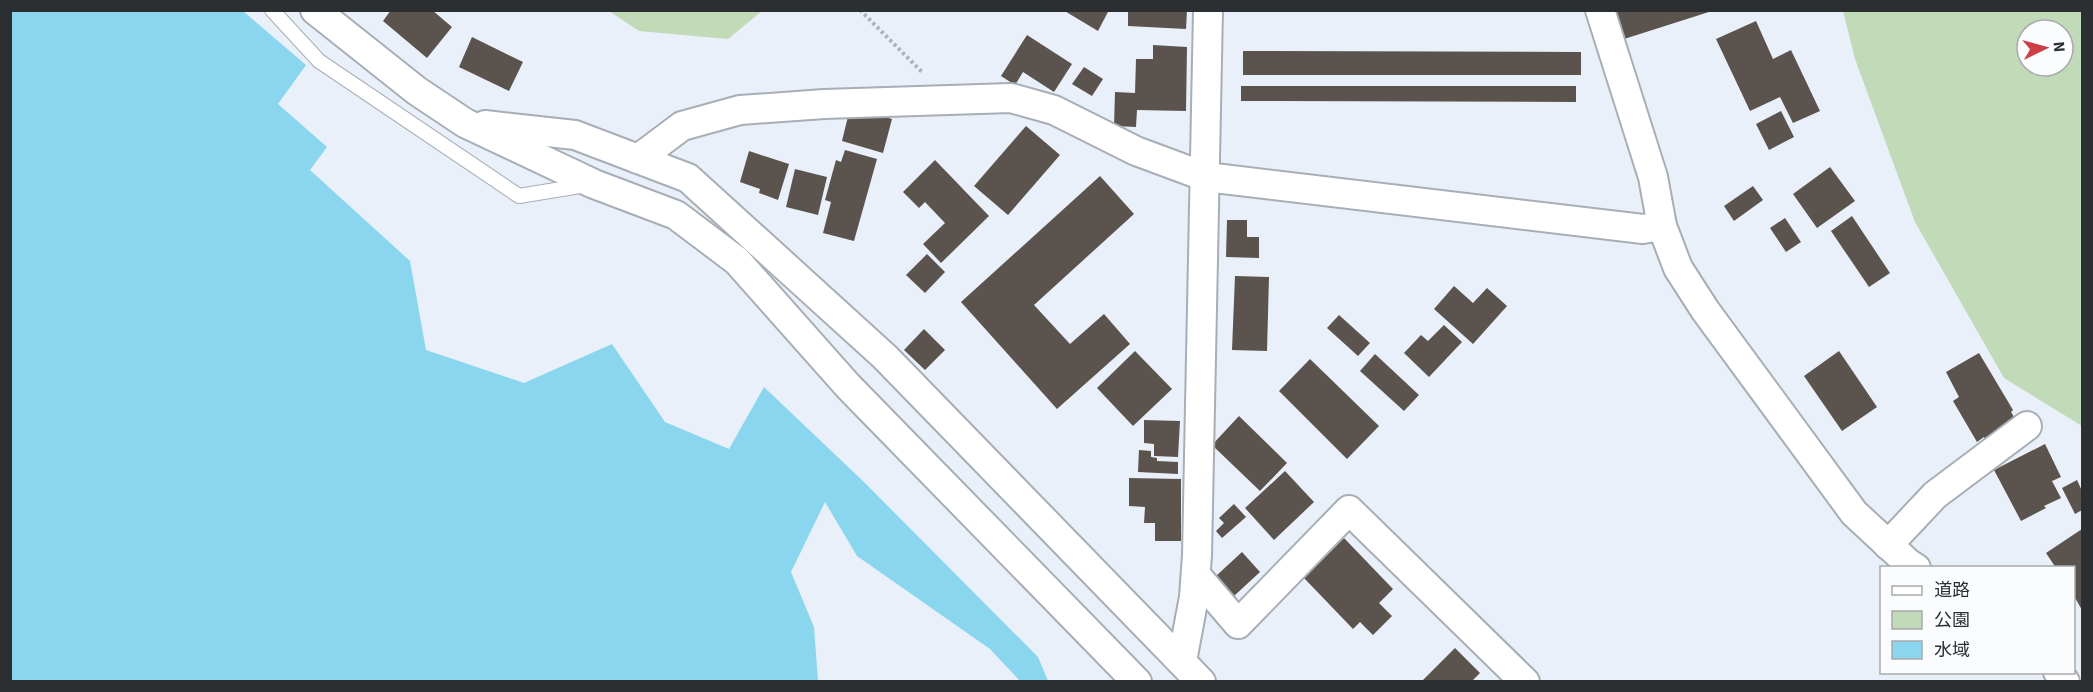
<svg xmlns="http://www.w3.org/2000/svg" width="2093" height="692" font-family="'Source Sans 3','Noto Sans JP',sans-serif">
<rect width="100%" height="100%" fill="#e9f0f9"/>
<g fill="#c1dab8" fill-rule="evenodd">
<path d="M609 11H762L728 39 639 31Z"/>
<path d="M1843 11H2082V426L2004 378 1915 222 1855 59ZM2027 30H2063V66H2027Z"/>
</g>
<path fill="#8ad6ef" d="M10 11H243L306 65 278 104 327 147 310 170 410 261 426 350 524 383 612 344 665 422 729 449 764 387 864 482 1038 657 1048 681H1020L990 649 857 556 825 502 791 572 814 627 818 681H11Z"/>
<g fill="#5b534d">
<path d="M391 10H432L452 27 427 58 383 21Z"/>
<path d="M1063 10H1109L1098 31Z"/>
<path d="M1128 10H1187L1186 29 1128 26Z"/>
<path d="M1611 10H1712V11L1621 40Z"/>
<path d="M1756 21 1773 59 1791 50 1820 111 1793 123 1780 97 1750 111 1716 39Z"/>
<path d="M1027 35 1072 64 1054 92 1023 72 1015 85 1001 76Z"/>
<path d="M472 37 523 62 509 91 459 67Z"/>
<path d="M1153 45 1187 47 1186 111 1137 110 1136 127 1114 126 1115 92 1135 93 1136 59H1153Z"/>
<path d="M1243 51 1581 52V75H1243Z"/>
<path d="M1084 67 1103 79 1092 96 1072 84Z"/>
<path d="M1241 86H1576V102L1241 101Z"/>
<path d="M850 108 892 119 883 153 842 141Z"/>
<path d="M1781 111 1794 137 1769 150 1756 124Z"/>
<path d="M1026 126 1060 155 1008 215 974 186Z"/>
<path d="M845 150 877 159 854 241 823 233 831 202 825 200 836 160 841 162Z"/>
<path d="M749 151 789 164 778 200 759 193 760 189 740 182Z"/>
<path d="M935 160 989 216 941 263 923 244 945 223 925 202 919 208 903 192Z"/>
<path d="M1830 167 1855 201 1817 228 1793 194Z"/>
<path d="M795 169 827 177 818 215 786 207Z"/>
<path d="M1100 176 1134 214 1034 305 1070 344 1104 314 1130 344 1057 409 961 302Z"/>
<path d="M1753 186 1763 200 1734 221 1724 206Z"/>
<path d="M1852 216 1890 273 1869 287 1831 231Z"/>
<path d="M1785 218 1801 242 1786 252 1770 228Z"/>
<path d="M1227 220H1247V237H1259V258L1226 257Z"/>
<path d="M927 254 945 272 925 293 906 275Z"/>
<path d="M1235 276 1269 277 1267 351 1232 350Z"/>
<path d="M1454 286 1473 303 1487 288 1507 306 1473 344 1434 309Z"/>
<path d="M1339 315 1370 343 1358 356 1327 328Z"/>
<path d="M1444 325 1462 342 1429 377 1404 353 1421 335 1428 341Z"/>
<path d="M924 329 945 350 925 370 904 350Z"/>
<path d="M1135 351 1172 389 1133 426 1097 388Z"/>
<path d="M1839 351 1877 407 1842 431 1804 376Z"/>
<path d="M1979 353 2013 410 2011 412 2019 425 1987 444 1984 437 1977 442 1953 401 1959 397 1946 372Z"/>
<path d="M1375 354 1419 395 1404 411 1360 371Z"/>
<path d="M1310 359 1379 426 1347 459 1279 391Z"/>
<path d="M1239 416 1287 463 1260 491 1212 445Z"/>
<path d="M1144 420 1180 421 1178 457 1154 456V444L1144 443Z"/>
<path d="M2045 444 2061 477 2052 481 2061 498 2044 506 2046 508 2021 521 1994 470Z"/>
<path d="M1139 450 1151 451V457L1157 458V461L1178 462V474L1138 472Z"/>
<path d="M1285 471 1314 502 1274 540 1245 508Z"/>
<path d="M1129 478 1181 479V541H1155V523H1144L1145 507 1129 506Z"/>
<path d="M2077 480 2082 491V510L2075 514 2062 488Z"/>
<path d="M1234 504 1246 517 1222 538 1216 531 1224 523 1219 518Z"/>
<path d="M2082 529V610L2074 596V568H2056L2046 553Z"/>
<path d="M1344 538 1393 589 1379 603 1392 616 1373 635 1360 622 1353 629 1304 578Z"/>
<path d="M1242 552 1260 572 1234 596 1216 576Z"/>
<path d="M1455 648 1480 673 1471 682H1421Z"/>
</g>
<g fill="none" stroke-linecap="round" stroke-linejoin="round">
<defs>
<path id="service" d="M272 10 319 61 519 196 586 185"/>
<g id="minor">
<path d="M315 10 417 91 465 123 594 184 676 215 737 261 848 386 1137 682"/>
<path d="M1600 10 1653 177 1662 226 1678 268 1705 310 1854 513 1908 563 1916 568"/>
<path d="M485 125 575 135 688 178 885 357 1201 682"/>
<path d="M638 159 682 126 740 110 824 104 1011 98 1054 110 1136 151 1206 177 1643 229 1662 226"/>
<path d="M1888 545 1935 495 2027 426"/>
<path d="M1196 575 1238 624 1349 510 1525 682"/>
<path d="M1182 661 1194 597 1197 555 1208 10"/>
<path d="M2058 672 2065 682"/>
</g>
</defs>
<use href="#service" stroke="#a7aeb6" stroke-width="16"/>
<use href="#minor" stroke="#a7aeb6" stroke-width="32"/>
<path stroke="#adb3ba" stroke-width="4" stroke-dasharray="3 3" stroke-linecap="butt" d="M860 10 922 72"/>
<use href="#service" stroke="#fff" stroke-width="14"/>
<use href="#minor" stroke="#fff" stroke-width="28"/>
</g>
<rect width="2093" height="692" fill="none" stroke="#2c2f32" stroke-width="24"/>
<rect x="1880" y="566" width="195" height="108" fill="#fbfcfe" stroke="#a8aaac" stroke-width="1.5"/>
<rect x="1892" y="586" width="30" height="9" fill="#ffffff" stroke="#a8aaac" stroke-width="1.5"/>
<text x="1934" y="596" font-size="18" fill="#2c2f32">道路</text>
<rect x="1892" y="611" width="30" height="18" fill="#c1dab8" stroke="#a8aaac" stroke-width="1.5"/>
<text x="1934" y="626" font-size="18" fill="#2c2f32">公園</text>
<rect x="1892" y="641" width="30" height="18" fill="#8ad6ef" stroke="#a8aaac" stroke-width="1.5"/>
<text x="1934" y="656" font-size="18" fill="#2c2f32">水域</text>
<g transform="translate(2045 48) rotate(85)"><circle r="28" fill="#fbfcfe" stroke="#a8aaac" stroke-width="1.5"/>
<path d="M0-4.5L10 22L0 15L-10 22Z" fill="#ce3e46"/>
<text y="-9" font-size="16" font-weight="bold" text-anchor="middle" fill="#2c2f32">N</text>
</g>
</svg>
